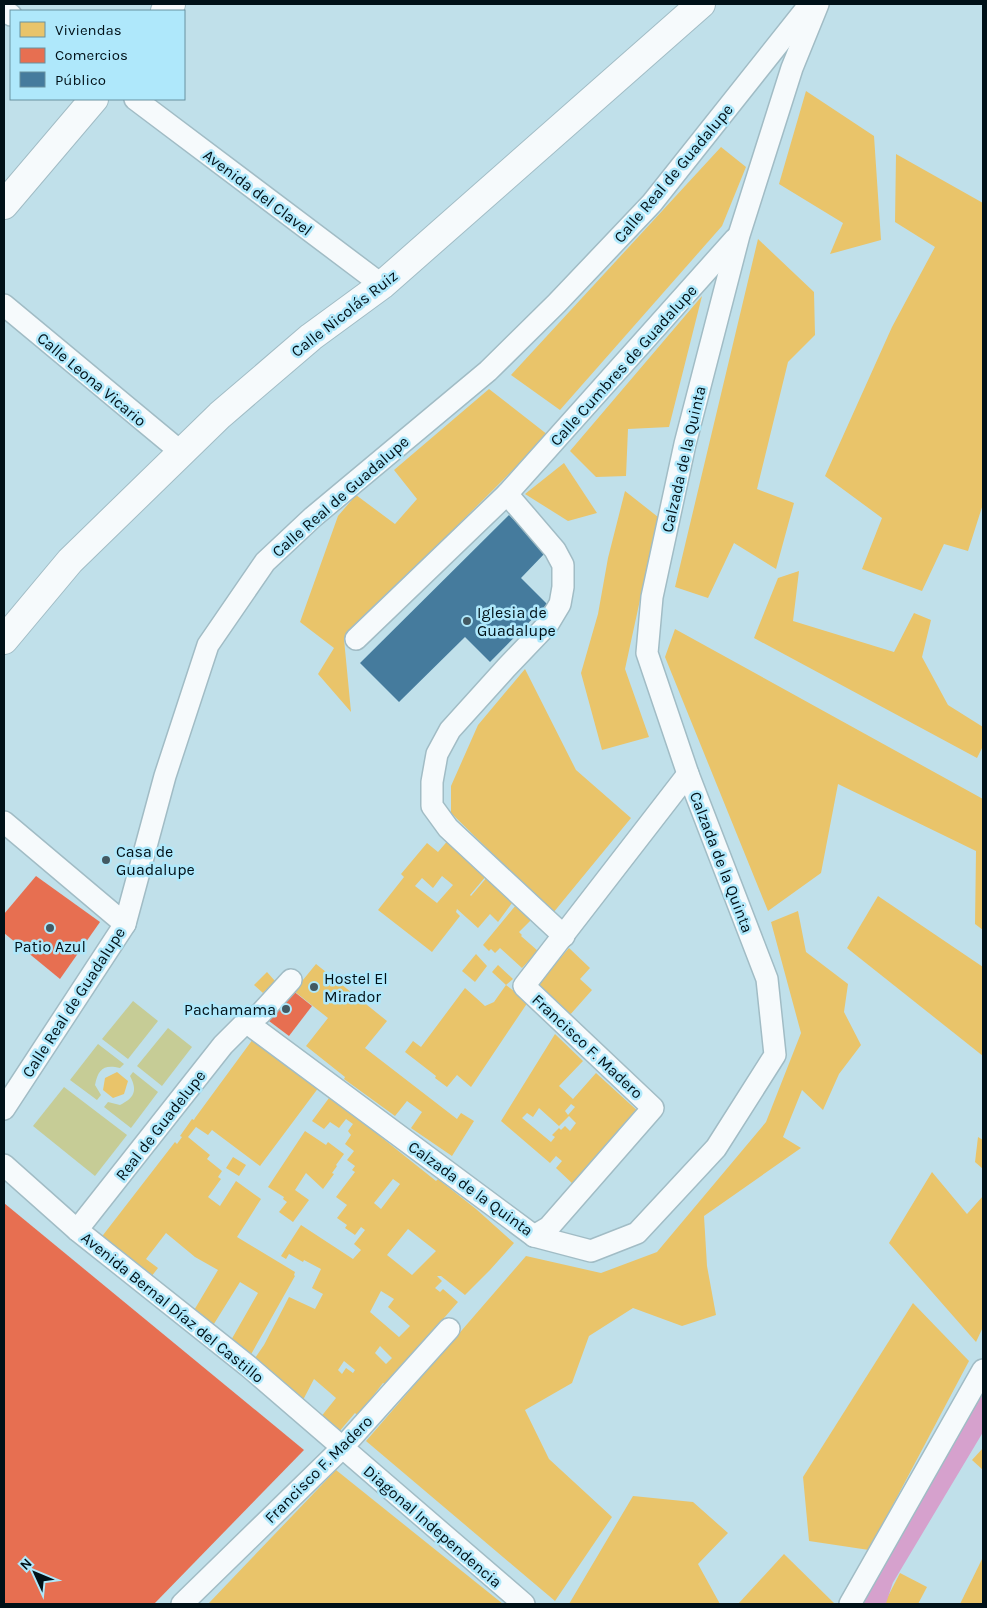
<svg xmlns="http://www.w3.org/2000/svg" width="987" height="1608" font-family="Karla,sans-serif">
<rect width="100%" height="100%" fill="#c0e0ea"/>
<g fill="#c6cc96">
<path d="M133 1001 158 1021 128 1059 102 1039Z"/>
<path d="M168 1028 192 1047 162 1086 137 1066Z"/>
<path d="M98 1044 124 1064 120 1068C104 1064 98 1069 95 1085L101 1095 97 1100 70 1080Z"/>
<path d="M133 1072 158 1092 131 1128 104 1107 108 1102 120 1105C134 1098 138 1091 130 1076Z"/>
<path d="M64 1087 127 1135 95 1176 33 1126Z"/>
</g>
<g fill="#e9c46a" fill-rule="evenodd">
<path d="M806 91 874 136 881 240 830 254 843 223 779 184Z"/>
<path d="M721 147 746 167 722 226 560 410 511 375Z"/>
<path d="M896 154 983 203V504L968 551 944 544 922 591 862 569 882 518 825 476 892 327 935 247 895 222Z"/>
<path d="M758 239 814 292 815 335 788 362 757 489 794 503 776 569 734 543 708 598 675 587Z"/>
<path d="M702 296 669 427 628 429 626 476 596 477 570 451Z"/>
<path d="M489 389 548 435 344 639 351 712 318 674 334 648 300 622 338 516 356 495 395 524 417 499 394 470Z"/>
<path d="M564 463 597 513 568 521 525 494Z"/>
<path d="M625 491 658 517 625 669 649 737 602 750 581 673 598 614 608 558Z"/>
<path d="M799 571 793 621 894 652 914 613 931 620 922 657 948 705 983 727V746L977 758 754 638 778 578Z"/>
<path d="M675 629 983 799V930L975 924 976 851 838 784 821 873 768 911 665 657Z"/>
<path d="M525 669 576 770 631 818 553 913 451 813V786L478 725Z"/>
<path d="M450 838 487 875 470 895 471 896 488 876 508 894 506 897 512 903 498 922 490 914 478 928 457 909 456 912 460 916 432 952 378 910 404 877 401 874 427 843 438 852ZM442 876 453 885 437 903 415 886 422 878 433 888Z"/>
<path d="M878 896 983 967V1056L847 948Z"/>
<path d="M516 905 532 919 519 932 522 935 521 936 538 951 522 968 500 948 495 953 491 949 489 951 483 945Z"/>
<path d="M798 911 806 952 848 984 844 1012 861 1045 839 1074 823 1110 802 1090 783 1137 801 1148 704 1216 707 1266 716 1315 682 1326 633 1308 589 1336 572 1383 525 1410 549 1459 612 1517 555 1601 366 1441 526 1256 601 1273 657 1252 766 1122 801 1033 771 922Z"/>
<path d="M569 948 590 968 580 979 592 990 569 1016 537 985Z"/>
<path d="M476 954 487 966 475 982 462 971Z"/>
<path d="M316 964 387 1021 365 1048 457 1119 461 1113 474 1121 452 1156 411 1128 422 1112 407 1101 395 1116 344 1079 345 1077 306 1046 328 1018 294 991Z"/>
<path d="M498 965 513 979 506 985 492 972Z"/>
<path d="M267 972 275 981 263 993 254 985Z"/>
<path d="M506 985 528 1002 471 1087 457 1075 447 1087 435 1078 436 1076 405 1052 413 1041 421 1047 465 988 485 1006 494 1002Z"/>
<path d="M555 1034 583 1061 559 1086 573 1099 596 1073 641 1114 574 1185 556 1168 562 1161 556 1156 550 1163 501 1121ZM571 1104 575 1107 568 1115 565 1111ZM539 1108 559 1126 569 1116 576 1123 570 1131 565 1126 561 1130 559 1128 552 1135 555 1137 551 1142 522 1118 527 1113 533 1117Z"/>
<path d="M253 1039 319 1087 260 1166 212 1130 208 1135 196 1127 188 1137 210 1155 207 1159 222 1171 218 1177 221 1179 208 1197 220 1206 236 1181 261 1199 237 1237 295 1272 294 1275 295 1276 249 1358 230 1342 258 1293 240 1282 212 1327 193 1312 218 1270 195 1257 166 1233 146 1259 158 1268 151 1277 100 1239 175 1142 177 1144 182 1137 180 1136 192 1119 194 1120 195 1118Z"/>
<path d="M117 1072 128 1081 124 1094 113 1098 103 1090 105 1078Z"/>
<path d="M329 1098 371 1129 436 1181 438 1179 476 1209 514 1243 490 1270 465 1295 441 1276H437L442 1281 435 1288 440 1292 443 1289 458 1302 444 1318 445 1320 385 1384 383 1383 358 1416 355 1413 338 1433 320 1418 336 1398 314 1379 303 1400 253 1361 264 1345 289 1297 315 1309 323 1294 312 1288 321 1269 304 1260 303 1262 289 1254 286 1259 281 1256 301 1225 353 1259 361 1250 354 1244 365 1230 361 1227 355 1235 345 1228 347 1225 337 1218 347 1205 336 1197 355 1172 352 1170 355 1166 347 1160 354 1151 345 1144 351 1135 348 1131 353 1124 346 1119 339 1128 330 1122 324 1129 312 1121ZM393 1179 400 1184 381 1209 374 1203ZM408 1229 436 1251 412 1275 387 1255ZM381 1291 394 1299 388 1307 410 1326 399 1337 370 1312ZM380 1346 392 1358 386 1364 375 1353ZM344 1361 355 1370 353 1373 346 1368 342 1374 338 1370Z"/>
<path d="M305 1131 326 1145 328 1142 344 1154 336 1165 337 1166 332 1173 334 1174 323 1189 306 1173 295 1190 309 1200 293 1222 279 1212 287 1202 283 1199 284 1197 268 1187Z"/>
<path d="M978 1137 983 1140V1169L975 1162Z"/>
<path d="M233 1157 246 1165 239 1176 226 1168Z"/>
<path d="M932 1172 967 1214 983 1196V1327L976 1342 889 1243Z"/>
<path d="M913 1303 969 1361 869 1550 809 1541 803 1477Z"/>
<path d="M983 1448V1470L972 1460Z"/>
<path d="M336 1470 503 1604H208Z"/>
<path d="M633 1496 693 1502 728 1533 698 1564 720 1604H569Z"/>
<path d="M4 1514 14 1524 4 1536Z"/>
<path d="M16 1525 51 1555 37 1570 4 1541Z"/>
<path d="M4 1549 27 1569 18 1580 4 1568Z"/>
<path d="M784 1554 835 1604H738Z"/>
<path d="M983 1557V1604H960Z"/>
<path d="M5 1571 18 1582 13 1588 4 1581Z"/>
<path d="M900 1573 927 1587 918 1604H884Z"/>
</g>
<g fill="#e76f51">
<path d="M36 876 100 922 60 979 4 933V914Z"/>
<path d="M292 990 312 1006 289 1036 269 1021Z"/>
<path d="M4 1203 304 1450 154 1604H4Z"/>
</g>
<path fill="#457b9d" d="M509 515 546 552 521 578 547 604 490 662 465 637 399 702 360 663Z"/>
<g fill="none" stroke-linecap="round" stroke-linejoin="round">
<path stroke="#d6a1cd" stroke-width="28" d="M871 1604 880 1577 983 1405"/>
<defs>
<g id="street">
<path d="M4 10 11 15"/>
<path d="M135 99 382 285"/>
<path d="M4 305 181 452"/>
<path d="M507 494 555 550 563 565V587L560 604 548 624 506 668 450 730 437 754 432 782V806L448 828 564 936"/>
<path d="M356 639 507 494 735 239"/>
<path d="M4 822 125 924"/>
<path d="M246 1022 534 1236 591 1251 637 1233 716 1148 775 1055 767 979 688 774 647 653 652 597 685 444 739 235 792 68 818 4"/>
<path d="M4 1109 125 924 165 776 208 645 265 562 313 517 488 371 557 303 652 203 810 4"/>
<path d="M4 1165 77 1230 248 1366 524 1604"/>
<path d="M77 1230 223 1045 246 1022 260 1014 291 980"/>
<path d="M534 1236 549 1227 653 1108 524 986 688 774"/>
<path d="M182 1604 342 1448 449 1329"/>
<path d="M850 1604 983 1370"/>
</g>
<g id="secondary">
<path d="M165 11 171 4"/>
<path d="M4 205 94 99"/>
<path d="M4 640 70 561 220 415 311 337 382 285 701 4"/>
</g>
</defs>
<use href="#street" stroke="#a1bcc5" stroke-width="24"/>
<use href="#secondary" stroke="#a1bcc5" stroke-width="30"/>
<use href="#street" stroke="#f6fafc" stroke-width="21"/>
<use href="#secondary" stroke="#f6fafc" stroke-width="28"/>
</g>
<g fill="#435962" stroke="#afe8fb" stroke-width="2">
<circle cx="467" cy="621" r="5"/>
<circle cx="106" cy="860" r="5"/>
<circle cx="50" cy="928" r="5"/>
<circle cx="314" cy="987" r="5"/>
<circle cx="286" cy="1009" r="5"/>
</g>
<g text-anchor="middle" stroke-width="5" stroke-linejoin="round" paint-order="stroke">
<g font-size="16" fill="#001118" stroke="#afe8fb">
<text transform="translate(673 173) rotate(-50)" y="6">Calle Real de Guadalupe</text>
<text transform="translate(258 192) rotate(37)" y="6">Avenida del Clavel</text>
<text transform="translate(344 313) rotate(-38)" y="6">Calle Nicolás Ruiz</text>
<text transform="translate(623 365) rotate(-48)" y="6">Calle Cumbres de Guadalupe</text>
<text transform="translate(92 379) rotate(40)" y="6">Calle Leona Vicario</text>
<text transform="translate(683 459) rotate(-77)" y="6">Calzada de la Quinta</text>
<text transform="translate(340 496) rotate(-41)" y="6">Calle Real de Guadalupe</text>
<text transform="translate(722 862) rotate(69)" y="6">Calzada de la Quinta</text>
<text transform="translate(73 1002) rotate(-57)" y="6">Calle Real de Guadalupe</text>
<text transform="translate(588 1046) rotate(43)" y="6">Francisco F. Madero</text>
<text transform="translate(160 1125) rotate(-52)" y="6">Real de Guadelupe</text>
<text transform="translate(471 1188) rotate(36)" y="6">Calzada de la Quinta</text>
<text transform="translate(173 1307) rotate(39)" y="6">Avenida Bernal Díaz del Castillo</text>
<text transform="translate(318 1469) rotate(-45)" y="6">Francisco F. Madero</text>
<text transform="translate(433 1526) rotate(41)" y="6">Diagonal Independencia</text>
</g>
<g font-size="16" fill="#001118" stroke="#afe8fb" text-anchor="start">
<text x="477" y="618">Iglesia de<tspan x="477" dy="18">Guadalupe</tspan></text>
<text x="116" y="857">Casa de<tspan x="116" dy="18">Guadalupe</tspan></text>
<text x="50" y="952" text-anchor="middle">Patio Azul</text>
<text x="324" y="984">Hostel El<tspan x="324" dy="18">Mirador</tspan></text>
<text x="276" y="1015" text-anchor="end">Pachamama</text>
</g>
</g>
<rect width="987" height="1608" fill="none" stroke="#001118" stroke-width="10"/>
<rect x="10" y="10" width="175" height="90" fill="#afe8fb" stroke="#6992a0"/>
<rect x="20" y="22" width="25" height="15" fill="#e9c46a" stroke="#6992a0"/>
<text x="55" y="35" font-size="15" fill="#001118">Viviendas</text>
<rect x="20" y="48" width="25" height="15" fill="#e76f51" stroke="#6992a0"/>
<text x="55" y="60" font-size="15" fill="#001118">Comercios</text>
<rect x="20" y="72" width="25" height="15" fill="#457b9d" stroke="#6992a0"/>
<text x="55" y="85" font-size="15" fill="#001118">Público</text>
<g transform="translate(35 1573) rotate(314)" stroke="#afe8fb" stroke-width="4" paint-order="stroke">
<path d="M0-4L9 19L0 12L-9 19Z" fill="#001118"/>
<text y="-8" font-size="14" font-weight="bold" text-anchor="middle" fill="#001118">N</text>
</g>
</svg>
